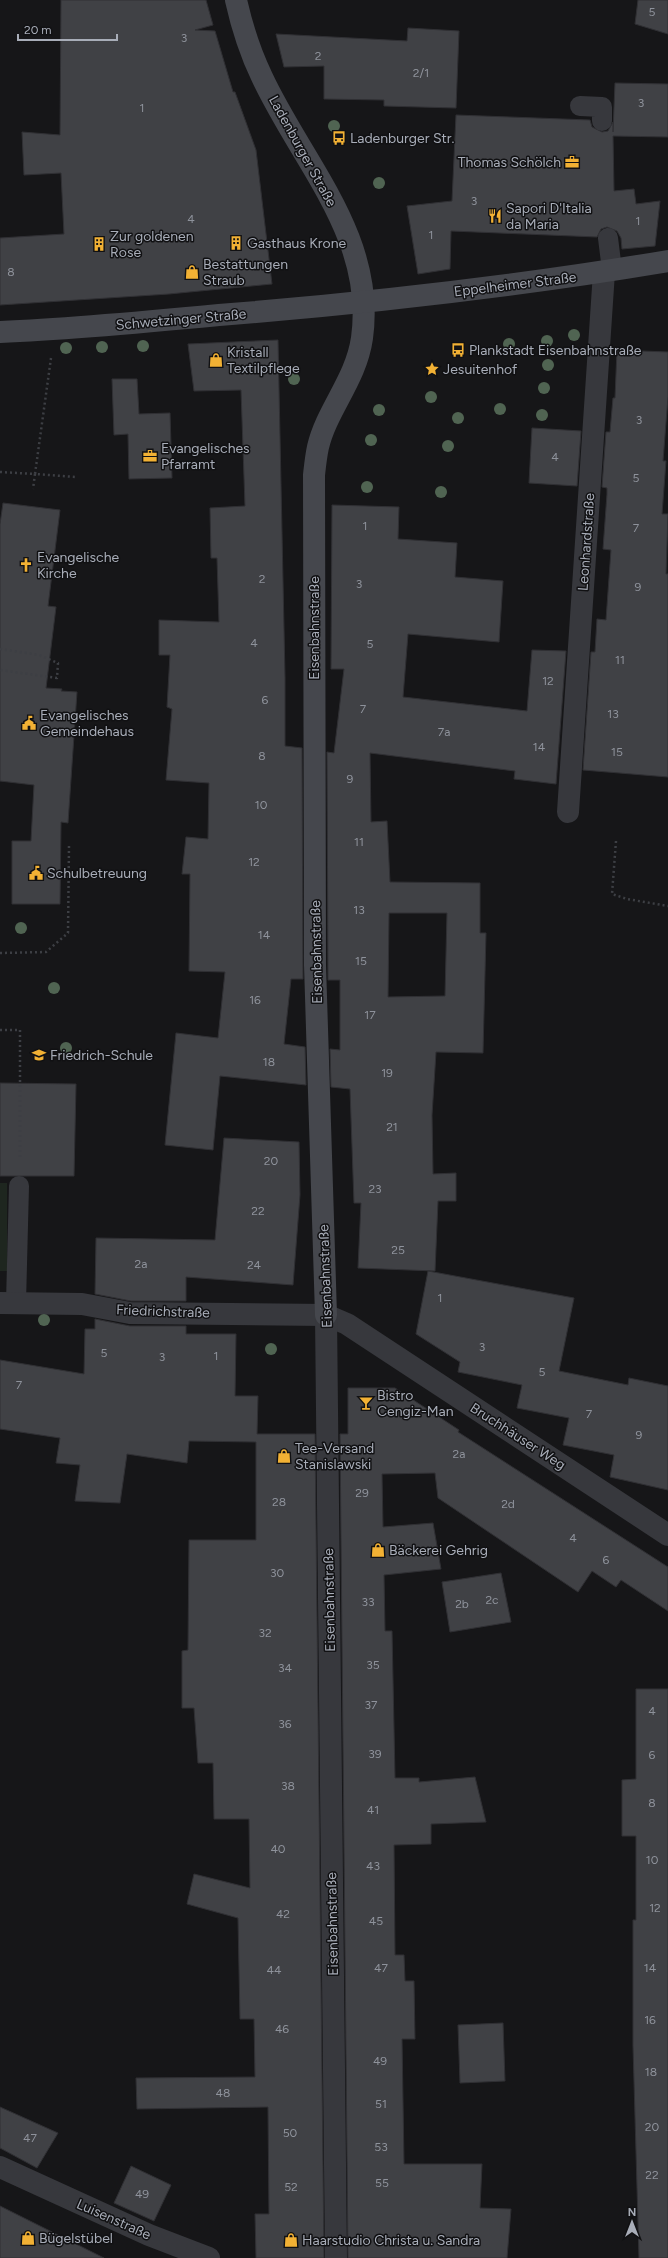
<svg xmlns="http://www.w3.org/2000/svg" width="668" height="2258" font-family="Figtree,sans-serif">
<rect width="100%" height="100%" fill="#161618"/>
<rect fill="#1e261f" x="0" y="1183" width="7" height="88"/>
<g fill="#404145" stroke="#303034" fill-rule="evenodd">
<path d="M61 0H206L213 25 195 30 215 31 233 92H235L256 150 272 284 169 294 0 305V238L64 234 61 173 24 175 22 132 60 135Z"/>
<path d="M638 0H668V34L635 24Z"/>
<path d="M408 28 459 31 456 108 384 106V100L324 99V66L284 67 276 34 407 41Z"/>
<path d="M615 83 668 84V137L613 136 614 191 634 189 636 204 660 201 655 246 622 249 621 238 617 231 607 227 601 229 597 237 451 231 450 269 418 274 407 206 452 201 456 115 590 120 592 127 602 132 608 131 613 122V132Z"/>
<path d="M278 340 285 677V746L302 748 303 979H291L284 1044 305 1047 306 1085 220 1076 213 1150 165 1145 176 1033 218 1038 225 972 189 971 190 874H182L186 837 208 839 209 783 166 780 172 709 167 707 170 655H159V620L219 622 217 558H211L210 508 245 506 241 390 194 391 188 344Z"/>
<path d="M617 350 668 352V397L663 461H666L662 514H668L666 574H668V777L583 770 591 652H595L597 619 606 620 611 550 603 549 607 494V488L602 487 606 432H610L613 398H615Z"/>
<path d="M112 379H137L139 414 170 413 172 478 129 479 128 434 114 435Z"/>
<path d="M532 428 581 431 577 486 529 483Z"/>
<path d="M3 503 60 510 48 606 56 607 46 688 62 689 61 691 77 692 68 823 61 822 60 904H12V841H31L34 785 0 781V524Z"/>
<path d="M332 505 399 507 398 539 457 543 455 577 503 581 499 642 408 634 403 697 527 711 532 650 566 651 556 784 514 779 515 771 370 753 371 822 387 821 390 882 480 883V933H486L483 1053 436 1052 432 1115 433 1174 456 1173V1201H438L435 1271 358 1268 361 1203H354L350 1089 331 1087 330 1049 340 1050V980H328L327 752 334 753 344 669H331ZM389 913H447L445 996 388 997Z"/>
<path d="M0 1083 76 1084 74 1176H0Z"/>
<path d="M224 1138 299 1142 300 1195 293 1285 186 1277V1301H131L95 1294 96 1238 215 1240Z"/>
<path d="M428 1271 574 1298 559 1371 628 1385 629 1378 668 1386V1490L610 1477 614 1455 563 1445 569 1418 517 1408 522 1385 458 1372 460 1362 416 1334Z"/>
<path d="M95 1319 130 1326H186V1334H236L235 1396H258L257 1434H315L324 2258H256L255 2214H269L268 2107 137 2109 136 2078 255 2077 254 2019H240L238 1918 187 1904 194 1874 250 1888 249 1819H214L213 1763H198L194 1708H182V1651L188 1650 189 1540H256V1442L189 1441 187 1463 127 1454 120 1503 75 1501 80 1465 56 1463 60 1438 0 1429V1360L84 1374 85 1329H95Z"/>
<path d="M348 1388H395L459 1430 458 1432 668 1567V1611L621 1580 616 1587 592 1571 578 1592 438 1498 435 1473 382 1474 383 1527 433 1523 441 1569 384 1575 385 1631H392L395 1778H419V1782L475 1777 486 1822 431 1824V1844L394 1845 395 1955H404L405 1981H414L415 2039H402L404 2164H482L480 2208 511 2209 507 2258H348L340 1434H348Z"/>
<path d="M501 1573 511 1622 450 1632 442 1582Z"/>
<path d="M636 1689H668V2258H639L633 2046V1920H636V1836H622V1780L636 1779Z"/>
<path d="M503 2023 505 2081 460 2083 458 2025Z"/>
<path d="M0 2107 58 2133 37 2168 0 2148Z"/>
<path d="M131 2166 171 2185 154 2221 114 2203Z"/>
<path d="M0 2206 104 2258H0Z"/>
</g>
<g fill="none" stroke-linecap="round" stroke-linejoin="round">
<g stroke="#3d3f44" stroke-width="2.5" stroke-dasharray="2 3" stroke-linecap="butt">
<path d="M51 358 35 474 76 477"/>
<path d="M0 472 35 474 33 489"/>
<path d="M0 649 39 655 58 663 57 678 0 670"/>
<path d="M616 841 612 894 627 899 668 906"/>
<path d="M0 953 46 952 68 933 69 846"/>
<path d="M0 1030H20V1159"/>
</g>
<g stroke="#37383d" stroke-width="20">
<path d="M580 106 602 107V121"/>
<path d="M608 238 612 270"/>
<path d="M16 1303 19 1186"/>
</g>
<g stroke="#37383d" stroke-width="22">
<path d="M568 812 604 272"/>
<path d="M0 1303 82 1304 130 1313 326 1315 347 1324 668 1535"/>
<path d="M326 1315 336 2258"/>
<path d="M0 2167 149 2235 209 2258"/>
</g>
<g stroke="#45474d" stroke-width="22">
<path d="M236 0C242 27 250 52 262 77 302 163 376 237 362 338 356 380 327 409 318 447 316 456 315 466 314 475L315 965 326 1315"/>
<path d="M0 332C73 329 146 322 219 315 369 303 519 286 668 261"/>
</g>
</g>
<g fill="#506452">
<circle cx="334" cy="126" r="6"/>
<circle cx="379" cy="183" r="6"/>
<circle cx="574" cy="335" r="6"/>
<circle cx="547" cy="341" r="6"/>
<circle cx="509" cy="344" r="6"/>
<circle cx="143" cy="346" r="6"/>
<circle cx="102" cy="347" r="6"/>
<circle cx="66" cy="348" r="6"/>
<circle cx="548" cy="365" r="6"/>
<circle cx="294" cy="379" r="6"/>
<circle cx="544" cy="388" r="6"/>
<circle cx="431" cy="397" r="6"/>
<circle cx="500" cy="409" r="6"/>
<circle cx="379" cy="410" r="6"/>
<circle cx="542" cy="415" r="6"/>
<circle cx="458" cy="418" r="6"/>
<circle cx="371" cy="440" r="6"/>
<circle cx="448" cy="446" r="6"/>
<circle cx="367" cy="487" r="6"/>
<circle cx="441" cy="492" r="6"/>
<circle cx="21" cy="928" r="6"/>
<circle cx="54" cy="988" r="6"/>
<circle cx="66" cy="1048" r="6"/>
<circle cx="44" cy="1320" r="6"/>
<circle cx="271" cy="1349" r="6"/>
</g>
<defs>
<symbol id="bus-bare" viewBox="-9 -9 18 18"><path d="M-5-6H5V4H4V6H2V4H-2V6H-4V4H-5ZM-3.5-4V0h7V-4ZM-3.5 1.2v1.5H-2V1.2ZM2 1.2v1.5H3.5V1.2Z" fill="#f2b134" stroke="#111113" stroke-width="2.5" paint-order="stroke"/></symbol>
<symbol id="office-bare" viewBox="-9 -9 18 18"><path d="M-6-3h4V-5.5h4V-3h4V5H-6ZM-1-4.5V-3h2v-1.5ZM-6 0V1H6V0Z" fill="#f2b134" stroke="#111113" stroke-width="2.5" paint-order="stroke"/></symbol>
<symbol id="restaurant-bare" viewBox="-9 -9 18 18"><path d="M-5-6h1v4h1v-4h1v4h1v-4h1v5L-1.5 .5V6h-2V.5L-5-1ZM5-6V6H3V1.5H1.5Q1.5-4 5-6Z" fill="#f2b134" stroke="#111113" stroke-width="2.5" paint-order="stroke"/></symbol>
<symbol id="building-bare" viewBox="-9 -9 18 18"><path d="M-4-6H4V6H1V3H-1V6H-4ZM-2.5-4.3h1.7v1.8h-1.7ZM.8-4.3h1.7v1.8H.8ZM-2.5-1h1.7V.8h-1.7ZM.8-1h1.7V.8H.8Z" fill="#f2b134" stroke="#111113" stroke-width="2.5" paint-order="stroke"/></symbol>
<symbol id="shop-bare" viewBox="-9 -9 18 18"><path d="M-5-2.5h2.3a2.7 3.5 0 0 1 5.4 0H5L5.5 6h-11ZM-1.5-2.5h3a1.5 2.3 0 0 0-3 0Z" fill="#f2b134" stroke="#111113" stroke-width="2.5" paint-order="stroke"/></symbol>
<symbol id="sight-bare" viewBox="-9 -9 18 18"><path d="M0-6L1.8-2.2L6-1.7L2.9 1.2L3.7 5.4L0 3.3L-3.7 5.4L-2.9 1.2L-6-1.7L-1.8-2.2Z" fill="#f2b134" stroke="#111113" stroke-width="2.5" paint-order="stroke"/></symbol>
<symbol id="church-bare" viewBox="-9 -9 18 18"><path d="M-1.2-6h2.4v3.5h3.3v2.4h-3.3V6h-2.4V-.1h-3.3v-2.4h3.3Z" fill="#f2b134" stroke="#111113" stroke-width="2.5" paint-order="stroke"/></symbol>
<symbol id="civic-bare" viewBox="-9 -9 18 18"><path d="M-.6-6.5H3V-4.5H.6V-3L4-1V1h2V6H-6V1h2V-1L-.6-3ZM-1.2 2.5V6h2.4V2.5Z" fill="#f2b134" stroke="#111113" stroke-width="2.5" paint-order="stroke"/></symbol>
<symbol id="school-bare" viewBox="-9 -9 18 18"><path d="M0-5L7-2L0 1L-7-2ZM-4 1L0 2.5L4 1V4Q0 6-4 4Z" fill="#f2b134" stroke="#111113" stroke-width="2.5" paint-order="stroke"/></symbol>
<symbol id="bar-bare" viewBox="-9 -9 18 18"><path d="M-6-5H6L.8 .8V4.5H3.5V6h-7V4.5H-.8V.8Z" fill="#f2b134" stroke="#111113" stroke-width="2.5" paint-order="stroke"/></symbol>
</defs>
<g fill-rule="evenodd">
<use href="#bus-bare" x="329" y="128" width="20" height="20"/>
<use href="#office-bare" x="562" y="152" width="20" height="20"/>
<use href="#restaurant-bare" x="485" y="206" width="20" height="20"/>
<use href="#building-bare" x="226" y="233" width="20" height="20"/>
<use href="#building-bare" x="89" y="234" width="20" height="20"/>
<use href="#shop-bare" x="182" y="262" width="20" height="20"/>
<use href="#bus-bare" x="448" y="340" width="20" height="20"/>
<use href="#shop-bare" x="206" y="350" width="20" height="20"/>
<use href="#sight-bare" x="422" y="359" width="20" height="20"/>
<use href="#office-bare" x="140" y="446" width="20" height="20"/>
<use href="#church-bare" x="16" y="555" width="20" height="20"/>
<use href="#civic-bare" x="19" y="713" width="20" height="20"/>
<use href="#civic-bare" x="26" y="863" width="20" height="20"/>
<use href="#school-bare" x="29" y="1045" width="20" height="20"/>
<use href="#bar-bare" x="356" y="1393" width="20" height="20"/>
<use href="#shop-bare" x="274" y="1446" width="20" height="20"/>
<use href="#shop-bare" x="368" y="1540" width="20" height="20"/>
<use href="#shop-bare" x="18" y="2228" width="20" height="20"/>
<use href="#shop-bare" x="281" y="2230" width="20" height="20"/>
</g>
<g text-anchor="middle" stroke-width="3" stroke-linejoin="round" paint-order="stroke">
<g font-size="12" fill="#8e929b">
<text x="652" y="16">5</text>
<text x="184" y="42">3</text>
<text x="318" y="60">2</text>
<text x="421" y="77">2/1</text>
<text x="641" y="107">3</text>
<text x="142" y="112">1</text>
<text x="474" y="205">3</text>
<text x="191" y="223">4</text>
<text x="638" y="225">1</text>
<text x="431" y="239">1</text>
<text x="11" y="276">8</text>
<text x="639" y="424">3</text>
<text x="555" y="461">4</text>
<text x="636" y="482">5</text>
<text x="365" y="530">1</text>
<text x="636" y="532">7</text>
<text x="262" y="583">2</text>
<text x="359" y="588">3</text>
<text x="638" y="591">9</text>
<text x="254" y="647">4</text>
<text x="370" y="648">5</text>
<text x="620" y="664">11</text>
<text x="548" y="685">12</text>
<text x="265" y="704">6</text>
<text x="363" y="713">7</text>
<text x="613" y="718">13</text>
<text x="444" y="736">7a</text>
<text x="539" y="751">14</text>
<text x="617" y="756">15</text>
<text x="262" y="760">8</text>
<text x="350" y="783">9</text>
<text x="261" y="809">10</text>
<text x="359" y="846">11</text>
<text x="254" y="866">12</text>
<text x="359" y="914">13</text>
<text x="264" y="939">14</text>
<text x="361" y="965">15</text>
<text x="255" y="1004">16</text>
<text x="370" y="1019">17</text>
<text x="269" y="1066">18</text>
<text x="387" y="1077">19</text>
<text x="392" y="1131">21</text>
<text x="271" y="1165">20</text>
<text x="375" y="1193">23</text>
<text x="258" y="1215">22</text>
<text x="398" y="1254">25</text>
<text x="141" y="1268">2a</text>
<text x="254" y="1269">24</text>
<text x="440" y="1302">1</text>
<text x="482" y="1351">3</text>
<text x="104" y="1357">5</text>
<text x="216" y="1360">1</text>
<text x="162" y="1361">3</text>
<text x="542" y="1376">5</text>
<text x="19" y="1389">7</text>
<text x="589" y="1418">7</text>
<text x="639" y="1439">9</text>
<text x="459" y="1458">2a</text>
<text x="362" y="1497">29</text>
<text x="279" y="1506">28</text>
<text x="508" y="1508">2d</text>
<text x="573" y="1542">4</text>
<text x="606" y="1564">6</text>
<text x="277" y="1577">30</text>
<text x="492" y="1604">2c</text>
<text x="368" y="1606">33</text>
<text x="462" y="1608">2b</text>
<text x="265" y="1637">32</text>
<text x="373" y="1669">35</text>
<text x="285" y="1672">34</text>
<text x="371" y="1709">37</text>
<text x="652" y="1715">4</text>
<text x="285" y="1728">36</text>
<text x="375" y="1758">39</text>
<text x="652" y="1759">6</text>
<text x="288" y="1790">38</text>
<text x="652" y="1807">8</text>
<text x="373" y="1814">41</text>
<text x="278" y="1853">40</text>
<text x="652" y="1864">10</text>
<text x="373" y="1870">43</text>
<text x="655" y="1912">12</text>
<text x="283" y="1918">42</text>
<text x="376" y="1925">45</text>
<text x="381" y="1972">47</text>
<text x="650" y="1972">14</text>
<text x="274" y="1974">44</text>
<text x="650" y="2024">16</text>
<text x="282" y="2033">46</text>
<text x="380" y="2065">49</text>
<text x="651" y="2076">18</text>
<text x="223" y="2097">48</text>
<text x="381" y="2108">51</text>
<text x="652" y="2131">20</text>
<text x="290" y="2137">50</text>
<text x="30" y="2142">47</text>
<text x="381" y="2151">53</text>
<text x="652" y="2179">22</text>
<text x="382" y="2187">55</text>
<text x="291" y="2191">52</text>
<text x="142" y="2198">49</text>
</g>
<g font-size="14" fill="#a8adb8" stroke="#111113" text-anchor="start">
<text x="350" y="143">Ladenburger Str.</text>
<text x="561" y="167" text-anchor="end">Thomas Schölch</text>
<text x="506" y="213">Sapori D'Italia<tspan x="506" dy="16">da Maria</tspan></text>
<text x="110" y="241">Zur goldenen<tspan x="110" dy="16">Rose</tspan></text>
<text x="247" y="248">Gasthaus Krone</text>
<text x="203" y="269">Bestattungen<tspan x="203" dy="16">Straub</tspan></text>
<text x="469" y="355">Plankstadt Eisenbahnstraße</text>
<text x="227" y="357">Kristall<tspan x="227" dy="16">Textilpflege</tspan></text>
<text x="443" y="374">Jesuitenhof</text>
<text x="161" y="453">Evangelisches<tspan x="161" dy="16">Pfarramt</tspan></text>
<text x="37" y="562">Evangelische<tspan x="37" dy="16">Kirche</tspan></text>
<text x="40" y="720">Evangelisches<tspan x="40" dy="16">Gemeindehaus</tspan></text>
<text x="47" y="878">Schulbetreuung</text>
<text x="50" y="1060">Friedrich-Schule</text>
<text x="377" y="1400">Bistro<tspan x="377" dy="16">Cengiz-Man</tspan></text>
<text x="295" y="1453">Tee-Versand<tspan x="295" dy="16">Stanislawski</tspan></text>
<text x="389" y="1555">Bäckerei Gehrig</text>
<text x="39" y="2243">Bügelstübel</text>
<text x="302" y="2245">Haarstudio Christa u. Sandra</text>
</g>
<g font-size="14" fill="#a8adb8" stroke="#111113">
<text transform="translate(303 151) rotate(61)" y="5">Ladenburger Straße</text>
<text transform="translate(515 284) rotate(-7)" y="5">Eppelheimer Straße</text>
<text transform="translate(181 319) rotate(-5)" y="5">Schwetzinger Straße</text>
<text transform="translate(586 542) rotate(-86)" y="5">Leonhardstraße</text>
<text transform="translate(314 628) rotate(-90)" y="5">Eisenbahnstraße</text>
<text transform="translate(316 952) rotate(-91)" y="5">Eisenbahnstraße</text>
<text transform="translate(325 1276) rotate(-92)" y="5">Eisenbahnstraße</text>
<text transform="translate(163 1311) rotate(2)" y="5">Friedrichstraße</text>
<text transform="translate(518 1436) rotate(33)" y="5">Bruchhäuser Weg</text>
<text transform="translate(329 1600) rotate(-91)" y="5">Eisenbahnstraße</text>
<text transform="translate(332 1924) rotate(-91)" y="5">Eisenbahnstraße</text>
<text transform="translate(114 2219) rotate(24)" y="5">Luisenstraße</text>
</g>
</g>
<g transform="translate(632 2222)" stroke="#111113" stroke-width="3" paint-order="stroke">
<path d="M0-3L7 15L0 10L-7 15Z" fill="#a8adb8"/>
<text y="-6" font-size="11" font-weight="bold" text-anchor="middle" fill="#a8adb8">N</text>
</g>
<path d="M18 34v6h99v-6" fill="none" stroke="#a8adb8" stroke-width="2"/>
<text x="24" y="34" font-size="12" fill="#a8adb8" stroke="#111113" stroke-width="3" paint-order="stroke">20 m</text>
</svg>
